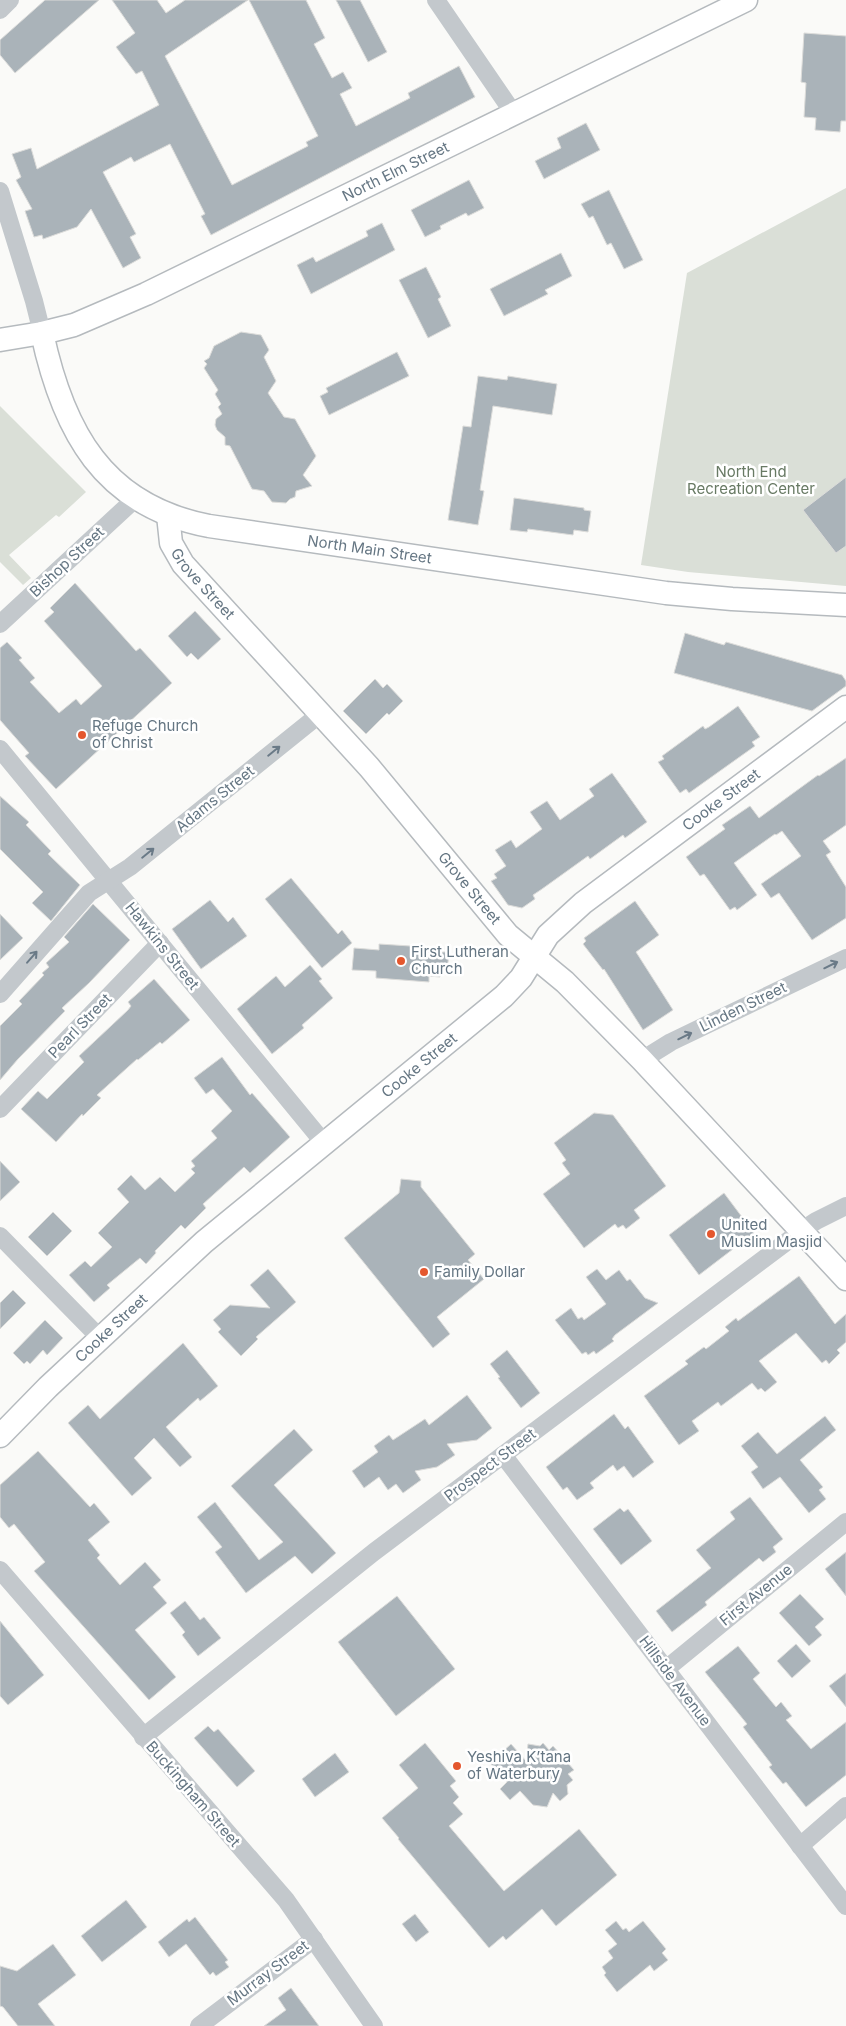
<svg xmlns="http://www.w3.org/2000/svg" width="846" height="2026" font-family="Inter,sans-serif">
<rect width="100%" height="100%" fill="#fafaf8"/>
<g fill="#dadfd7">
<path d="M846 188V586L688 572 641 565 687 273Z"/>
<path d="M0 406 86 492 59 517 56 515 9 555 31 578 23 585 0 562Z"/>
</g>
<g fill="#aab3b9" stroke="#dcdcda">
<path d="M45 0H99L15 73 0 55V40Z"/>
<path d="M112 0H157L166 13 185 0H248L165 56 232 185 308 146 306 142 318 136 249 0H306L325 38 314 44 332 78 343 72 352 88 340 94 356 126 410 98 408 93 459 66 475 97 211 235 201 216 205 214 170 144 134 162 131 157 103 172 136 234 130 237 141 258 123 268 91 209 77 227 43 239 42 235 34 237 25 211 32 209 16 180 21 177 12 154 31 148 37 169 159 105 142 71 136 74 116 47 135 33Z"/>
<path d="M336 0H360L387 52 368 62Z"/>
<path d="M804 33 846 36V121H841L840 132 815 130 816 118 804 117 806 83 801 82Z"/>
<path d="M586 123 600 150 544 179 535 161 561 148 557 138Z"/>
<path d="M469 180 484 208 468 216 466 213 440 226 441 229 425 237 411 210Z"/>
<path d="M609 190 643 260 624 269 611 243 607 245 593 216 589 218 581 204Z"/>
<path d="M382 223 395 250 311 294 297 265 313 257 316 262 368 236 366 231Z"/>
<path d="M561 253 572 276 545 290 548 294 504 316 490 289Z"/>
<path d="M426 267 441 297 438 299 451 326 428 338 399 280Z"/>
<path d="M241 332 261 335 269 350 264 357 276 381 268 393 284 417 295 419 316 456 303 475 312 486 296 491 295 497 290 499 286 503 272 502 264 491 252 489 230 446 225 445V437L217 430 215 425 216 419 222 414 218 407 221 404 215 394 218 390 204 368 207 364 204 361 209 358 214 346Z"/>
<path d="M397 352 409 376 329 415 320 396 328 392 326 388Z"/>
<path d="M478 376 507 380 508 376 557 384 552 415 493 406 480 490 484 491 478 525 448 520 463 426 471 427Z"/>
<path d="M846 477V546L836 553 803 510Z"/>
<path d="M514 498 584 508V510L591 511 588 532 574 530 573 535 528 529 527 532 510 530Z"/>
<path d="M75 583 136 651 140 648 172 683 56 789 25 756 29 753 0 720V648L7 642 22 658 19 660 35 678 30 682 59 713 76 699 81 705 102 686 44 621 54 612 50 608Z"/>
<path d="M195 611 221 639 198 660 191 653 187 657 168 636Z"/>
<path d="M685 633 724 645 726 642 842 675 846 681V686L812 711 674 673Z"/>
<path d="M375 679 383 688 387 684 403 701 389 715 387 713 366 734 343 711Z"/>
<path d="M738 706 760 737 752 742 755 746 689 793 686 789 680 793 658 762 664 759 662 756 703 726 705 729 709 727Z"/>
<path d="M846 758V825L823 841 831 852 826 855 846 887V918L812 940 779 893 771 898 761 884 801 856 782 831 776 835 775 834 734 863 757 895 737 910 735 907 730 910 704 874 700 876 686 857 725 829 722 825 750 806 759 818 818 775 819 776Z"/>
<path d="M612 773 647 822 625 838 623 835 590 859 588 856 542 889 533 895 535 899 522 908 508 905 491 881 497 878 494 874 506 866 495 850 511 840 516 848 542 829 530 812 547 801 560 820 594 796 589 789Z"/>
<path d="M0 796 29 822 26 825 51 851 48 854 80 885 51 921 32 903 43 892 0 849Z"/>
<path d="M291 878 338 934 342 930 352 943 322 968 265 899Z"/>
<path d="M210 900 228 922 233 917 247 936 201 969 172 929Z"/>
<path d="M635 901 659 935 636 952 673 1010 643 1030 604 969 603 970 583 944 586 941 584 938Z"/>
<path d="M93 904 130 940 89 983 62 1008 65 1011 18 1059 0 1080V1026L22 1004 19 1001 44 975 42 973 49 967 46 963 69 942 64 937Z"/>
<path d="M0 914 23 938 0 960Z"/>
<path d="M379 944 442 948V952H449L447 973H440V977L429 976V982L376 978V971L352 970 354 948 379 950Z"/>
<path d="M310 965 322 979 319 981 333 998 302 1025 304 1028 272 1054 237 1009 276 976 285 987Z"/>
<path d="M154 979 190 1020 162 1044 160 1042 138 1060 137 1059 97 1095 101 1098 83 1116 82 1114 56 1142 21 1109 38 1091 47 1099 84 1062 79 1056 128 1010 131 1006 128 1002Z"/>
<path d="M222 1057 250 1095 252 1093 290 1137 250 1173 244 1167 203 1204 206 1208 185 1229 181 1225 155 1251 156 1253 146 1264 140 1258 107 1285 110 1288 94 1302 69 1275 85 1261 91 1267 112 1247 98 1233 129 1202 117 1189 131 1175 145 1190 160 1177 175 1192 195 1173 191 1169 195 1166 191 1161 217 1138 211 1131 232 1111 213 1089 206 1094 194 1078Z"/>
<path d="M594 1113 613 1115 666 1186 634 1210 640 1218 626 1229 623 1225 618 1228 615 1224 584 1248 543 1194 570 1174 562 1163 566 1160 554 1143Z"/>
<path d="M0 1161 20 1182 0 1201Z"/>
<path d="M401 1179 421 1181V1187L475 1254 468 1260 484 1279 437 1317 450 1334 433 1348 344 1238 399 1193Z"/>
<path d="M724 1193 754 1233 699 1275 669 1235Z"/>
<path d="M53 1212 72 1231 47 1256 28 1237Z"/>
<path d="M268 1269 296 1302 256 1337 258 1339 241 1356 218 1332 221 1329 213 1320 230 1305 270 1308 250 1285Z"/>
<path d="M597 1269 606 1280 619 1270 627 1281 630 1279 645 1298 658 1303 615 1335 612 1339 614 1341 596 1354 594 1351 588 1355 586 1352 582 1354 555 1320 571 1308 578 1319 582 1317 584 1320 606 1304 586 1277Z"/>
<path d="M799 1276 835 1324 846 1314V1342L837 1350 840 1353 829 1364 826 1360 822 1363 796 1333 759 1361 777 1382 765 1392 761 1388 758 1390 752 1383 721 1406 718 1402 692 1421 699 1431 679 1445 644 1396 688 1364 685 1361 704 1347 706 1349 729 1331 725 1327 736 1318 738 1321Z"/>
<path d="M13 1290 26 1303 0 1329V1303Z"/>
<path d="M45 1320 63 1338 47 1355 43 1350 30 1364 27 1361 24 1364 13 1353Z"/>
<path d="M183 1343 218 1386 200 1401 198 1398 166 1427 192 1457 180 1467 154 1438 134 1458 152 1478 132 1496 68 1423 88 1405 100 1419Z"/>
<path d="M507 1350 540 1393 521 1408 498 1378 500 1377 490 1364Z"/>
<path d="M467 1395 492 1428 477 1440 447 1444 455 1455 437 1467 415 1471 421 1480 403 1493 396 1484 388 1490 379 1477 364 1488 352 1471 378 1452 374 1446 389 1435 393 1440 425 1419 429 1425Z"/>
<path d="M614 1414 625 1429 628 1426 654 1462 633 1478 624 1466 617 1471 613 1465 590 1483 594 1488 577 1500 567 1487 563 1490 546 1467Z"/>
<path d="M825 1416 836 1430 800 1460 823 1487 819 1490 826 1499 809 1513 780 1477 763 1489 751 1472 758 1467 741 1446 758 1432 777 1454Z"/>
<path d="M294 1429 313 1450 274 1485 336 1553 312 1574 295 1556 246 1593 215 1552 222 1547 197 1517 215 1502 259 1560 283 1542 231 1486Z"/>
<path d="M38 1451 90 1507 94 1503 110 1522 88 1540 100 1555 97 1558 120 1585 145 1562 161 1580 153 1587 167 1603 135 1630 176 1677 149 1700 34 1571 45 1562 14 1524 9 1528 0 1517V1485Z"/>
<path d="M750 1497 783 1539 773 1547 776 1552 763 1562 759 1558 705 1602 707 1605 672 1632 656 1611 711 1568 696 1550 735 1519 730 1512Z"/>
<path d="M620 1508 624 1512 628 1509 652 1541 621 1565 593 1529Z"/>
<path d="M846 1552V1596L825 1569Z"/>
<path d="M800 1594 824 1619 815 1627 822 1635 809 1646 779 1613Z"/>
<path d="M397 1596 455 1669 396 1716 338 1642Z"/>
<path d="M185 1601 200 1620 204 1617 221 1638 198 1656 182 1635 185 1632 170 1613Z"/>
<path d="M0 1621 44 1675 8 1705 0 1696Z"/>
<path d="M796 1644 811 1661 792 1678 777 1661Z"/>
<path d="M738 1646 760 1673 753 1679 776 1707 781 1702 792 1716 786 1720 811 1749 846 1722V1775L806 1807 786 1782 783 1784 769 1767 772 1765 743 1727 747 1724 705 1672Z"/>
<path d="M846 1673V1707L829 1686Z"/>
<path d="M208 1726 214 1732 218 1729 255 1771 237 1787 194 1738Z"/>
<path d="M425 1743 456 1781 450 1786 459 1797 453 1803 463 1814 449 1826 504 1891 579 1829 617 1875 556 1926 542 1909 506 1940 503 1936 489 1948 398 1839 399 1838 382 1818 418 1788 399 1765Z"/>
<path d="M543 1743 549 1750 553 1746 574 1770 568 1774 573 1780 567 1785 568 1794 560 1801 553 1793 547 1807 533 1805 520 1791 510 1800 500 1789 507 1782 490 1763 511 1744 526 1761 528 1744 540 1746Z"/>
<path d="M335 1753 349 1772 315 1797 302 1779Z"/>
<path d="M126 1900 147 1927 102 1962 81 1936Z"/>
<path d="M415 1914 429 1932 416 1942 402 1924Z"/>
<path d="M195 1917 228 1960 225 1962 229 1967 216 1976 213 1972 210 1975 186 1944 169 1957 158 1942 187 1919 189 1922Z"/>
<path d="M616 1921 623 1930 626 1928 629 1932 643 1921 666 1949 662 1953 668 1960 654 1971 650 1965 617 1992 604 1975 606 1973 602 1967 613 1958 608 1951 617 1944 605 1930Z"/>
<path d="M53 1944 76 1975 38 2004 55 2026H18L3 2007 0 2006V1966L17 1971Z"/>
<path d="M291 1988 319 2026H264L286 2010 278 1998Z"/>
</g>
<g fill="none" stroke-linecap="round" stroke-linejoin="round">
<defs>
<g id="major">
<path id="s1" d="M42 333C63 431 103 506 209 526L666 593 732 599 846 605"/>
<path id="s2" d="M0 340 42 333 74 325 146 294 746 0"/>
<path id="s3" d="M168 515 171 543 183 564 369 767 508 935 565 982 642 1060 846 1279"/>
<path id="s4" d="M0 1436 48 1387 204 1242 504 996 521 978 548 935 583 903 846 707"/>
</g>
</defs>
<use href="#major" stroke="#b5babe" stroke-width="25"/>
<g stroke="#c3c8cc" stroke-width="18">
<path d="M436 0 514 114"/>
<path d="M0 10 10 0"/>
<path d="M0 191 34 301 42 333"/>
<path d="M0 624 135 499"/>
<path d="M0 749 324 1143"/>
<path d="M0 994 89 893 130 867 320 714"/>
<path d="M642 1060 671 1042 846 958"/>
<path d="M0 1109 160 943"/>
<path d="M0 1236 100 1338"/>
<path d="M503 1455 846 1906"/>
<path d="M0 1570 286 1900 374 2026"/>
<path d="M666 1669 846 1522"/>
<path d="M143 1737 374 1552 801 1231 816 1221 846 1206"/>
<path d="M800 1846 846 1806"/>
<path d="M199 2026 314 1939"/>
</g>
<use href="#major" stroke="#fff" stroke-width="22"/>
</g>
<defs><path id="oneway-shaft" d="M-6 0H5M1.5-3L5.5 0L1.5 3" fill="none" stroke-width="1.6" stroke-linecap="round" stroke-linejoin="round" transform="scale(1.25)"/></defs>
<g stroke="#6a7a87">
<use href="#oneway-shaft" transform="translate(274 751) rotate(-39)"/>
<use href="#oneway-shaft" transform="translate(148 853) rotate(-39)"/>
<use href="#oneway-shaft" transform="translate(32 957) rotate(-49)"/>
<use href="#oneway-shaft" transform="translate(831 965) rotate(-26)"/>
<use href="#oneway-shaft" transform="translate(685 1036) rotate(-26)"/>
</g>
<g fill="#e4572e" stroke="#fff" stroke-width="2">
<circle cx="82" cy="735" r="5"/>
<circle cx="401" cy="961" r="5"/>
<circle cx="711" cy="1234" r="5"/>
<circle cx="424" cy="1272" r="5"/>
<circle cx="457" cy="1766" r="5"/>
</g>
<g text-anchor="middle" stroke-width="5" stroke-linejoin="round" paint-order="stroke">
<g font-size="15" fill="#657683" stroke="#fff">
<text dy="5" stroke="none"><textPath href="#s2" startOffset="432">North Elm Street</textPath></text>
<text dy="5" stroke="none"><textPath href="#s1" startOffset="436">North Main Street</textPath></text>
<text transform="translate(67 562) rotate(-43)" y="5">Bishop Street</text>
<text dy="5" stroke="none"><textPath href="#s3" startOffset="80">Grove Street</textPath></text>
<text transform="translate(215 799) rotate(-39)" y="5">Adams Street</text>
<text dy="5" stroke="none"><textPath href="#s4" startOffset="965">Cooke Street</textPath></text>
<text dy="5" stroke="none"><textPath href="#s3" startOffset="485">Grove Street</textPath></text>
<text transform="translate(162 946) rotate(51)" y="5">Hawkins Street</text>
<text transform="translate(743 1007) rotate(-26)" y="5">Linden Street</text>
<text transform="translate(80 1026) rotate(-46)" y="5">Pearl Street</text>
<text dy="5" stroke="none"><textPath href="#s4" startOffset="560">Cooke Street</textPath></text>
<text dy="5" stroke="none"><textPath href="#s4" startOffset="155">Cooke Street</textPath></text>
<text transform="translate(490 1465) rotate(-37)" y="5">Prospect Street</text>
<text transform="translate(756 1595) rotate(-39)" y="5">First Avenue</text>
<text transform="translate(675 1681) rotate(53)" y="5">Hillside Avenue</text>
<text transform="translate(193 1794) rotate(49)" y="5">Buckingham Street</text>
<text transform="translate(268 1973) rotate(-37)" y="5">Murray Street</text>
</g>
<g font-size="15" fill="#687a64" stroke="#fff">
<text x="751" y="477">North End<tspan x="751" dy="17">Recreation Center</tspan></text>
</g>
<g font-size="15" fill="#657683" stroke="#fff" text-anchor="start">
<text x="92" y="731">Refuge Church<tspan x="92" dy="17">of Christ</tspan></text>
<text x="411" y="957">First Lutheran<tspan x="411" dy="17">Church</tspan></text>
<text x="721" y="1230">United<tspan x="721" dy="17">Muslim Masjid</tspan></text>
<text x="434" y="1277">Family Dollar</text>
<text x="467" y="1762">Yeshiva K’tana<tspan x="467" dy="17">of Waterbury</tspan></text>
</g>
</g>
</svg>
